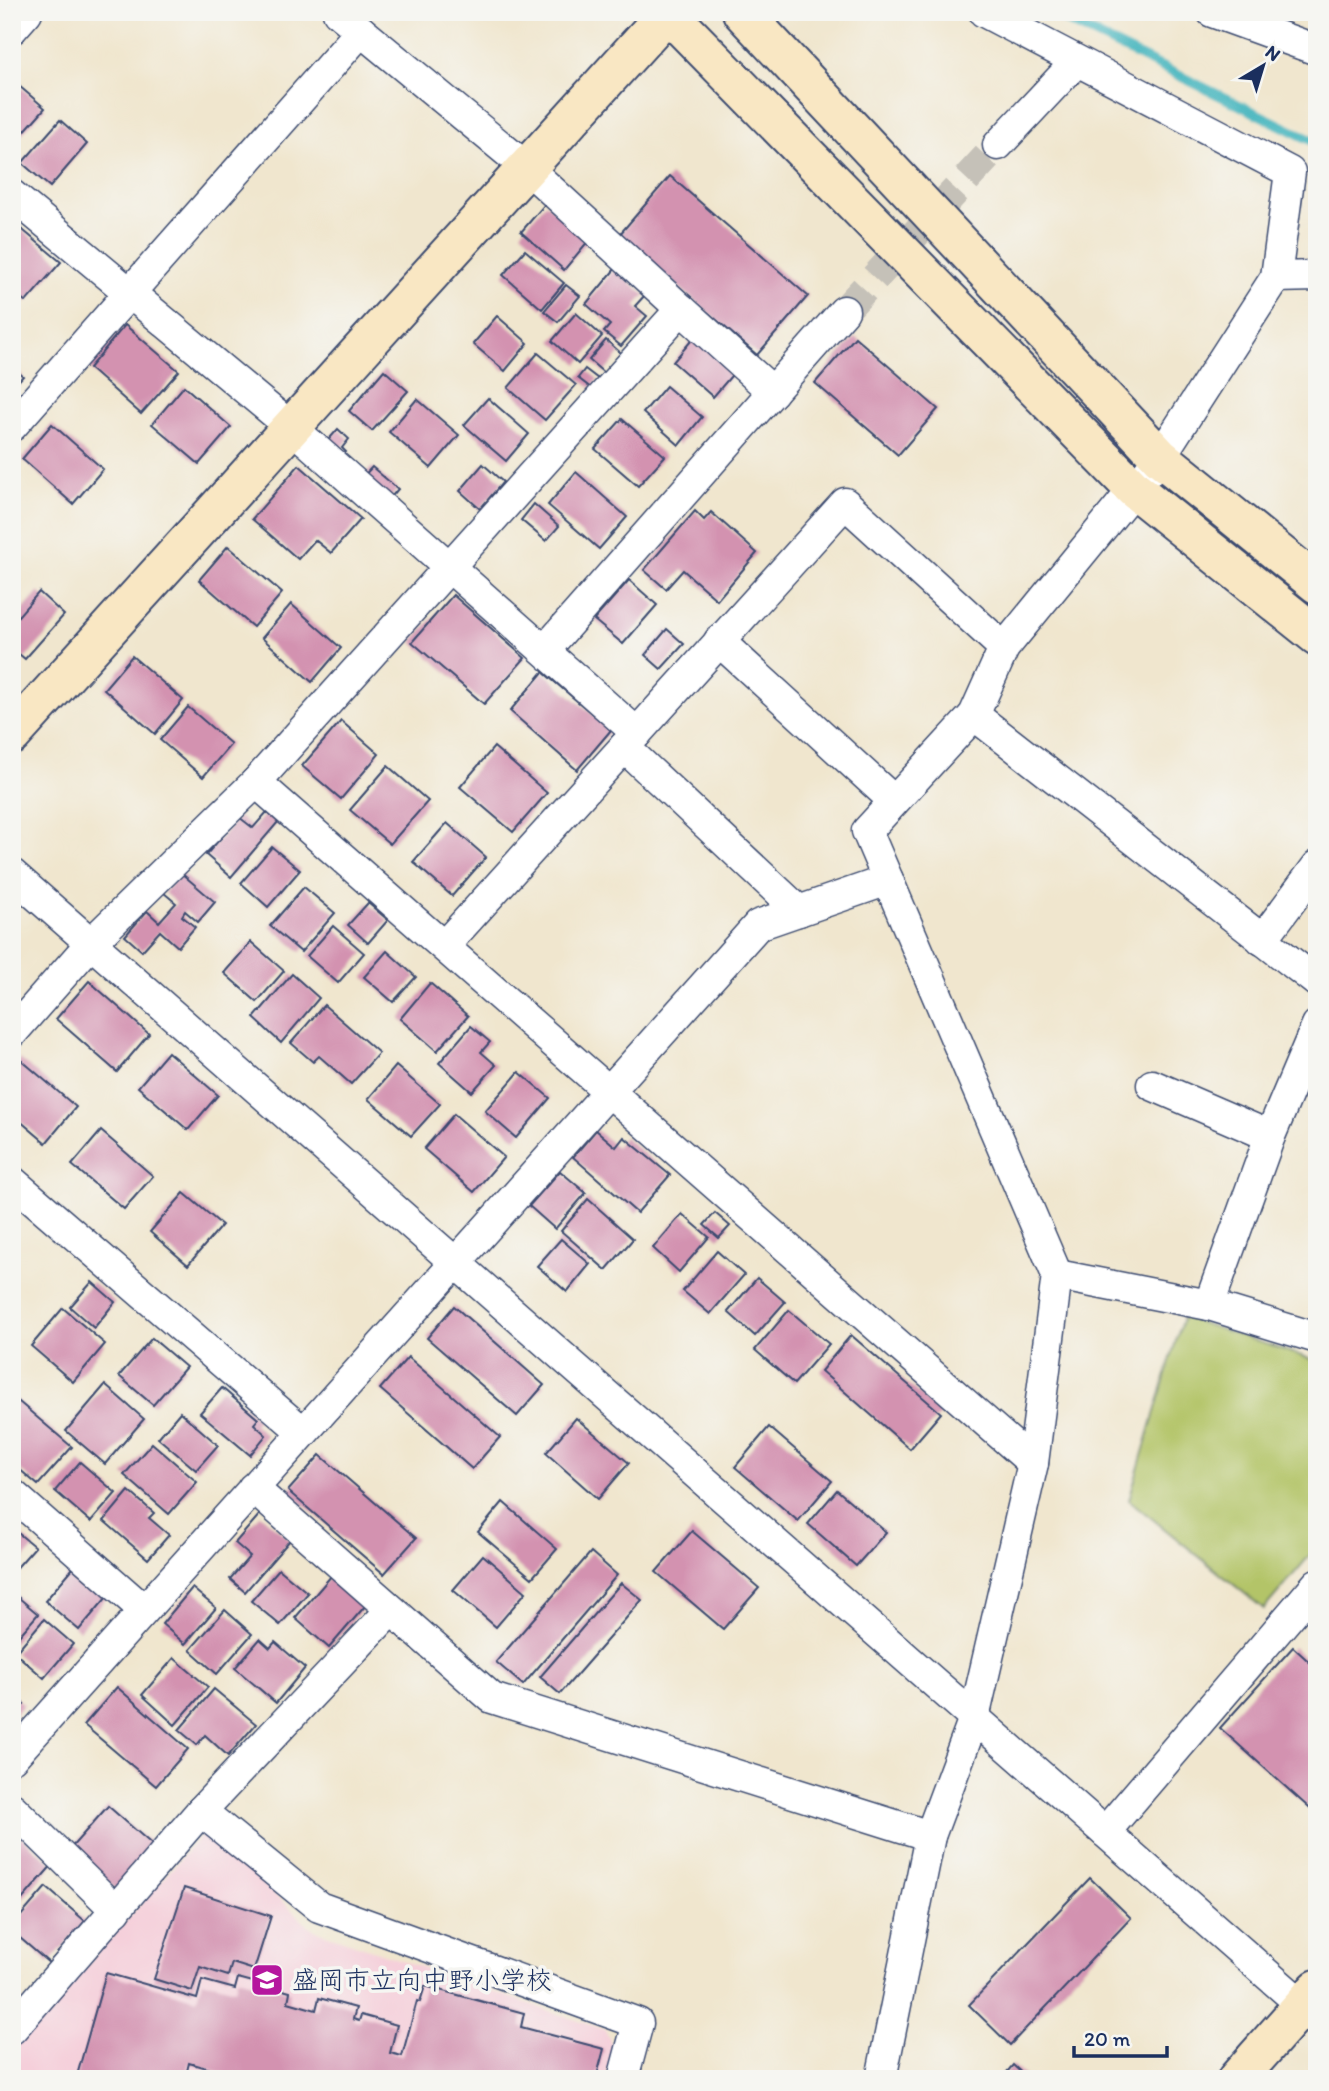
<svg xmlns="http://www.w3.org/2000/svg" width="1329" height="2091" font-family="Itim,'Klee One',sans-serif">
<rect width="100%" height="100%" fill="#f6f6f2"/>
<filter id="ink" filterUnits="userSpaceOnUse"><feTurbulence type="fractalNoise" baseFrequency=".0143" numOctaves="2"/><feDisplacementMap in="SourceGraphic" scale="14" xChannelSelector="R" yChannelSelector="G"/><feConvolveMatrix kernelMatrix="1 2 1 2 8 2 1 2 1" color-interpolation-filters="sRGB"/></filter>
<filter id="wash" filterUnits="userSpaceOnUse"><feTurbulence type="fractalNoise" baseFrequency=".00686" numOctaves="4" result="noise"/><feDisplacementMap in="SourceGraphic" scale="28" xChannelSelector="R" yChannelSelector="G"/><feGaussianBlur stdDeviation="1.57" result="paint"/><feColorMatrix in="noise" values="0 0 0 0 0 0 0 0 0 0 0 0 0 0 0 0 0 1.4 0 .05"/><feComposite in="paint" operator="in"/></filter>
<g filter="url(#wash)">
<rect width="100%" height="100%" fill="#f0e6ce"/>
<path fill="#f5cfda" d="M205 1831 314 1930 605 2030 614 2048 605 2079H12V2051Z"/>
<path fill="#b3c467" stroke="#677a62" stroke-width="2" d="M1183 1317 1317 1361V1547L1264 1609 1129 1500Z"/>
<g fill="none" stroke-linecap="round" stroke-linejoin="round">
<path stroke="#45b5be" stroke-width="10" d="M1049 12 1317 143"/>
</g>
<g id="blocks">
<g fill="#d392b0">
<path d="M12 80 45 108 22 134 12 126Z"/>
<path d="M60 120 87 144 50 187 22 163Z"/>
<path d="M670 176 808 296 757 355 619 235Z"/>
<path d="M546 203 589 240 564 270 521 232Z"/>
<path d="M12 221 61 262 26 302 12 291Z"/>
<path d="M525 250 564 283 542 309 503 275Z"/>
<path d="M615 269 645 295 635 306 647 316 621 346 604 332 610 325 586 304Z"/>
<path d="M566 285 580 296 558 322 544 311Z"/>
<path d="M576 313 602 336 578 364 552 341Z"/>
<path d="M497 316 528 343 505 371 473 344Z"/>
<path d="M125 325 179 371 141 414 89 368Z"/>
<path d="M697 334 737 369 713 397 673 362Z"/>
<path d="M855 337 938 409 898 455 815 383Z"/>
<path d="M606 340 621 353 604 373 589 360Z"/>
<path d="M538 353 576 385 545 420 508 388Z"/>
<path d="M12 367 23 376 12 388Z"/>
<path d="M585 369 598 379 591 388 578 378Z"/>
<path d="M384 370 408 391 372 431 349 411Z"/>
<path d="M184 386 231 427 199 464 152 424Z"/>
<path d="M666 386 702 417 679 445 643 413Z"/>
<path d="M488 398 529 434 506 461 464 425Z"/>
<path d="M417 399 459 435 431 468 389 432Z"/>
<path d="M622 419 665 456 638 486 595 449Z"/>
<path d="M52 424 103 469 73 504 22 459Z"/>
<path d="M338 429 349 439 342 448 346 452 339 459 323 446Z"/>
<path d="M483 464 503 482 480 509 460 491Z"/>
<path d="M299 465 361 519 331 553 315 540 298 559 252 519Z"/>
<path d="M372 467 398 489 387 502 361 479Z"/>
<path d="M576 472 627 517 599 549 548 505Z"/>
<path d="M534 504 559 526 546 541 521 520Z"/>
<path d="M695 511 704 520 711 512 757 553 717 600 683 570 666 589 644 570Z"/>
<path d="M228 546 282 593 253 627 199 580Z"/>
<path d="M629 580 657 605 623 644 594 620Z"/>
<path d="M39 592 64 615 25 659 12 648V623Z"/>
<path d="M453 595 525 658 484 704 412 642Z"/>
<path d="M291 604 341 648 312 682 262 638Z"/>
<path d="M667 629 684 644 661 669 645 655Z"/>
<path d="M132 656 183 700 155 734 104 689Z"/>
<path d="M543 672 611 730 577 770 510 711Z"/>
<path d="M188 707 231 744 203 777 160 740Z"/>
<path d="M341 721 379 754 341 799 302 766Z"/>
<path d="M494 747 547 793 513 832 460 787Z"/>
<path d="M388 766 428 801 390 844 350 810Z"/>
<path d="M267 812 278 822 231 877 206 855 239 817 253 828Z"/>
<path d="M447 823 486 857 452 896 413 862Z"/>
<path d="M272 847 300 870 268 907 241 883Z"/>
<path d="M181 873 215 902 198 922 185 911 182 916 195 927 178 947 160 931 142 951 125 936 147 911 159 922 176 903 164 893Z"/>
<path d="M304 887 335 913 301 952 270 926Z"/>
<path d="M368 903 388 920 368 943 348 925Z"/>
<path d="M333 926 364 953 338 983 307 956Z"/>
<path d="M251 942 284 971 257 1002 224 973Z"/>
<path d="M387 951 416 977 393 1002 364 977Z"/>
<path d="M292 974 319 998 281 1043 254 1018Z"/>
<path d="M89 981 149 1034 117 1072 56 1019Z"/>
<path d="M430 983 468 1016 437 1051 400 1019Z"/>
<path d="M324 1005 379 1053 351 1084 319 1056 313 1062 291 1043Z"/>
<path d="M471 1026 490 1042 481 1052 496 1065 472 1092 439 1063Z"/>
<path d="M168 1052 218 1095 188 1130 138 1087Z"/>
<path d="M20 1059 76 1107 46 1143 12 1114V1068Z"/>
<path d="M396 1066 440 1104 411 1136 368 1099Z"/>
<path d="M519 1072 550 1098 516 1138 485 1111Z"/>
<path d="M454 1114 504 1157 474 1192 424 1149Z"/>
<path d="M596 1130 616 1147 624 1137 670 1175 637 1213 573 1157Z"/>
<path d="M101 1131 153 1176 124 1209 72 1165Z"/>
<path d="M560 1171 586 1193 555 1229 529 1206Z"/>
<path d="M184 1193 222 1225 188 1265 150 1232Z"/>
<path d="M588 1199 633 1239 606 1270 561 1231Z"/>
<path d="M715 1213 730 1226 719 1238 704 1225Z"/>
<path d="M682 1214 709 1237 679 1272 653 1248Z"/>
<path d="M561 1239 590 1264 567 1292 537 1266Z"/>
<path d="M717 1251 744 1275 710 1314 683 1291Z"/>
<path d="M757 1278 785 1302 755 1336 728 1312Z"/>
<path d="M92 1282 115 1302 94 1328 70 1307Z"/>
<path d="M454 1306 544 1385 517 1416 427 1338Z"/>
<path d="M63 1308 105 1344 73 1382 31 1346Z"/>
<path d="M789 1310 829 1344 794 1384 755 1350Z"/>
<path d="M851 1335 941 1413 910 1449 821 1371Z"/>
<path d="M152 1338 186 1367 153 1405 119 1376Z"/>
<path d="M408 1357 500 1437 472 1469 380 1389Z"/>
<path d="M105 1385 144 1419 105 1464 66 1431Z"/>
<path d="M222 1388 258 1419 254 1424 266 1435 250 1455 200 1413Z"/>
<path d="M12 1396 72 1447 38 1485 12 1463Z"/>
<path d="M180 1412 218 1445 196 1470 158 1438Z"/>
<path d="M576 1418 629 1463 598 1499 546 1453Z"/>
<path d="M769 1427 832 1481 798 1521 735 1467Z"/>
<path d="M152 1443 197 1482 169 1514 124 1475Z"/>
<path d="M320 1455 416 1538 384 1574 288 1491Z"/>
<path d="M80 1462 116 1493 91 1522 55 1491Z"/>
<path d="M837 1490 886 1532 856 1566 808 1524Z"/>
<path d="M129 1491 154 1513 149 1518 169 1535 148 1559 104 1521Z"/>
<path d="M503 1502 557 1549 532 1578 478 1532Z"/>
<path d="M260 1514 290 1540 245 1592 230 1579 250 1556 235 1543Z"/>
<path d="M12 1528 35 1547 12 1573Z"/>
<path d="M692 1531 759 1588 723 1629 656 1572Z"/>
<path d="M591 1552 617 1575 523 1685 496 1662Z"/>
<path d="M483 1555 526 1592 496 1627 453 1590Z"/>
<path d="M73 1568 107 1597 79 1630 45 1601Z"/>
<path d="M279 1569 308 1593 280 1625 251 1601Z"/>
<path d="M332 1575 366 1605 329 1648 295 1618Z"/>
<path d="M621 1583 642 1600 560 1694 540 1677Z"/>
<path d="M192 1588 216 1608 185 1644 162 1624Z"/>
<path d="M12 1592 38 1614 12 1644Z"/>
<path d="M225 1610 252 1634 217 1674 190 1650Z"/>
<path d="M44 1619 73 1644 44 1678 15 1653Z"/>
<path d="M260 1639 270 1648 275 1642 305 1668 276 1703 235 1668Z"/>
<path d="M1293 1647 1317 1669V1815L1220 1728Z"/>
<path d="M174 1658 208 1687 175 1725 142 1695Z"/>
<path d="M117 1687 188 1749 156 1786 84 1725Z"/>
<path d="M214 1689 256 1724 228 1756 205 1735 197 1745 179 1730Z"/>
<path d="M12 1695 24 1704 12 1718Z"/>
<path d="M108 1806 155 1847 117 1890 70 1849Z"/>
<path d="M12 1829 53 1864 20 1902 12 1895Z"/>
<path d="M1090 1878 1131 1918 1010 2045 969 2005Z"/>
<path d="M46 1887 85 1921 49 1963 12 1931V1926Z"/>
<path d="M184 1888 271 1916 254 1970 232 1963 228 1976 200 1967 192 1991 154 1979Z"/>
<path d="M106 1973 197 1999 202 1980 235 1989 238 1978 290 1992 288 2002 316 2010 319 1998 356 2008 353 2019 359 2021 361 2015 397 2025 390 2053 402 2056 417 2001 420 2002 425 1986 524 2013 521 2027 604 2049 596 2079H243L189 2063 185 2079H76Z"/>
<path d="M1013 2065 1028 2079H1001Z"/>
</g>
</g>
</g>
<g filter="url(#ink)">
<use href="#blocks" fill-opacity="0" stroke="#3b4a6f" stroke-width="2"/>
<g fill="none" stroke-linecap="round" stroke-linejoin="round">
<path stroke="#c5c1b8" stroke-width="30" stroke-dasharray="30 15" stroke-linecap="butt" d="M844 311 998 145"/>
<defs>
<g id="street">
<path d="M1212 12 1317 50"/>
<path d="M12 29 27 12"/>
<path d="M998 145 1077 61"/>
<path d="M12 195 291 427 637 733"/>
<path d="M1276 277 1317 276"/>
<path d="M681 309 773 392"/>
<path d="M12 426 361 31"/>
<path d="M719 641 894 801"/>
<path d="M545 650 844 311"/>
<path d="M974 715 1317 982"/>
<path d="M624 747 799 911"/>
<path d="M256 782 1033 1463"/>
<path d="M12 874 1317 2018"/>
<path d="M1262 940 1317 866"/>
<path d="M444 946 845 503 1004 648"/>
<path d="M12 1033 91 943 256 782 681 309 527 168 338 12"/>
<path d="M1152 1085 1270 1136"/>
<path d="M12 1181 303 1432"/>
<path d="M1057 1275 1209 1305 1317 1338"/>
<path d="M1209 1305 1270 1136 1317 1025"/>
<path d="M253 1488 492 1698 930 1836"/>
<path d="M12 1494 144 1610"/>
<path d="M12 1758 758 925 888 880"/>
<path d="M12 1808 116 1910"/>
<path d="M201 1811 319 1907 638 2023 623 2079"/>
<path d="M1105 1832 1317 1584"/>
<path d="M12 2029 201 1811 391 1610"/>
<path d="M881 2079 930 1836 974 1718 1033 1463 1057 1275 867 831 974 715 1004 648 1160 457 1276 277 1290 172 984 12"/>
</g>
<g id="secondary">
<path d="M667 12 1134 489 1317 636"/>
<path d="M742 12 1160 457 1317 584"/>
<path d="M12 735 668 12"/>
<path d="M1237 2079 1317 1989"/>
</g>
</defs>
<use href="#street" stroke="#3b4a6f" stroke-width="33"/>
<use href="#secondary" stroke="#3b4a6f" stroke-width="42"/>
<use href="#street" stroke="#fff" stroke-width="30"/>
<use href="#secondary" stroke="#f9e7c3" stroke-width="38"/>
</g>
</g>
<defs>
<symbol id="school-square" viewBox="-11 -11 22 22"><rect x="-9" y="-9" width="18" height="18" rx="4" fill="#b5179e" stroke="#f6f6f2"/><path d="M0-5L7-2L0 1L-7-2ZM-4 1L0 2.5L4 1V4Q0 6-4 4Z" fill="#fff"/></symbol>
</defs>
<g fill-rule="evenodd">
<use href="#school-square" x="248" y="1961" width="38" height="38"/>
</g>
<g text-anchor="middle" stroke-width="7" stroke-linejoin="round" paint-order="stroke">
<g font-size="26" fill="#1b2f5e" stroke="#f6f6f2" text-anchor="start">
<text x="292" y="1989">盛岡市立向中野小学校</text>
</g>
</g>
<rect width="1329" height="2091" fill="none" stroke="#f6f6f2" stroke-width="42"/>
<g transform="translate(1263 66) rotate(38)" stroke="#f6f6f2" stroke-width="5" paint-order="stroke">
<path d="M0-5L12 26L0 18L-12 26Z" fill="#1b2f5e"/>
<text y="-10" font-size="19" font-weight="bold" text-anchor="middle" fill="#1b2f5e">N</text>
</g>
<path d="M1074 2046v10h93v-10" fill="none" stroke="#1b2f5e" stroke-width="3.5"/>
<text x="1084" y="2046" font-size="21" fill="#1b2f5e" stroke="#f6f6f2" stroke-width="5" paint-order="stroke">20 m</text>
</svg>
